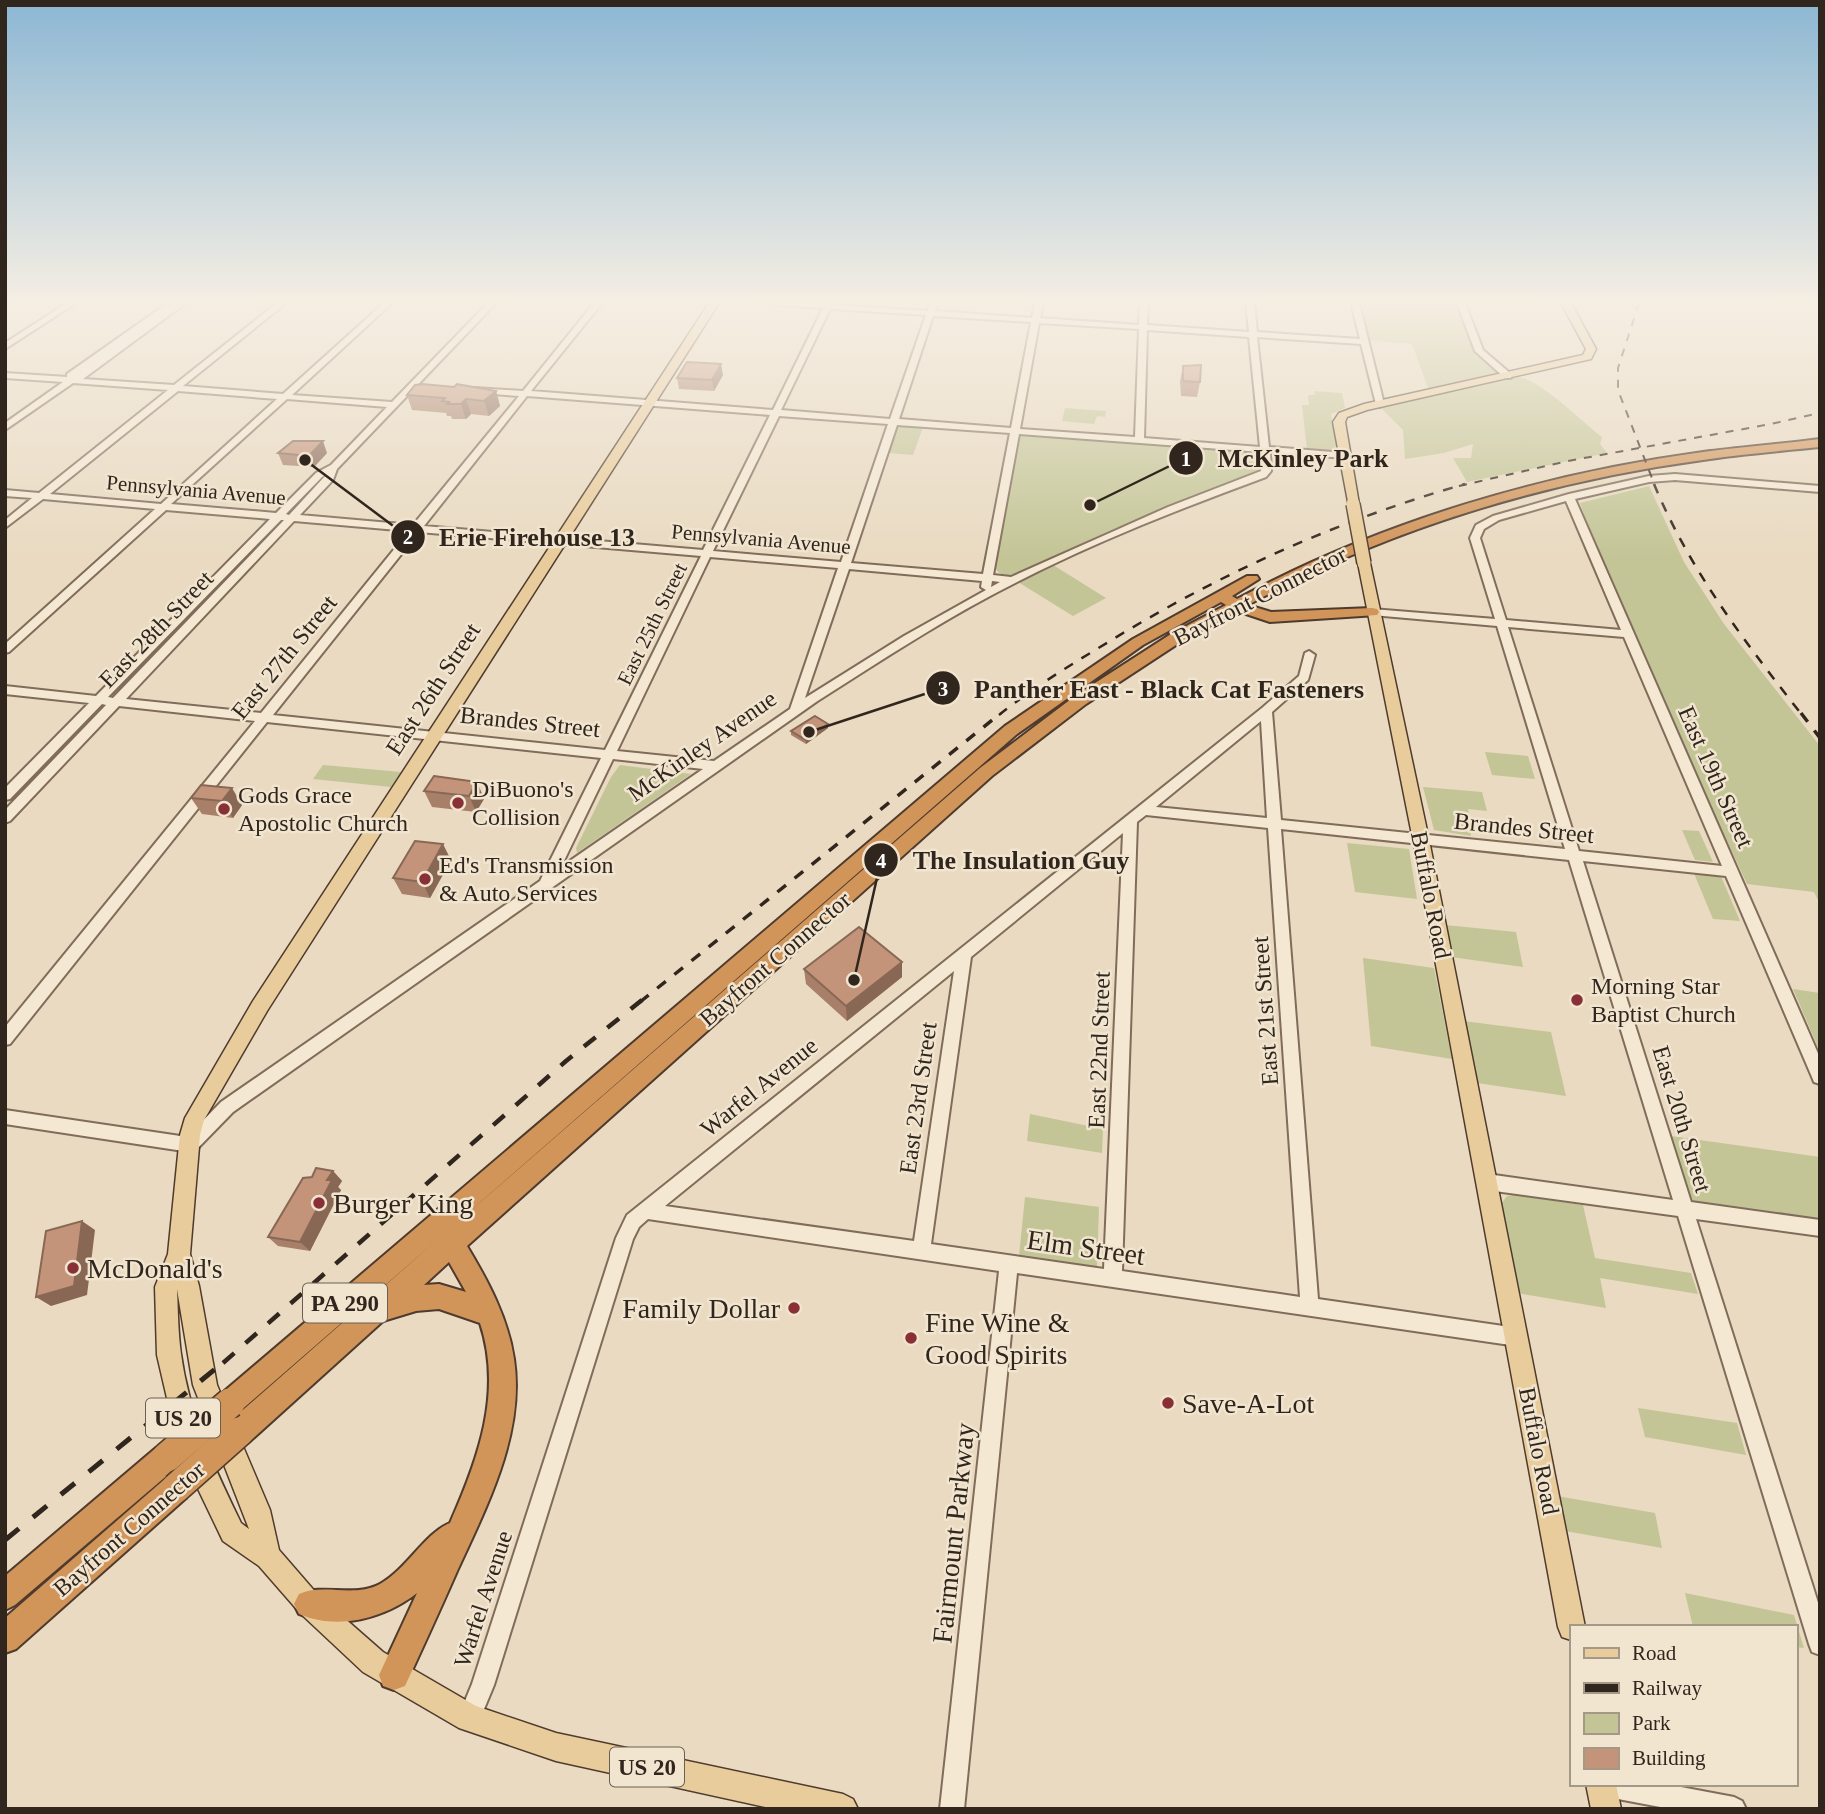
<svg xmlns="http://www.w3.org/2000/svg" width="1825" height="1814" font-family="'Times New Roman',serif">
<rect width="100%" height="100%" fill="#e9dac1"/>
<g fill="#c3c596">
<path d="M1359 303H1455L1476 353 1498 374 1429 390 1412 344 1367 340Z"/>
<path d="M1519 377C1541 380 1582 422 1602 437L1600 444 1607 453 1467 482 1453 458H1471L1473 444 1444 453 1405 459 1403 430 1380 407Z"/>
<path d="M1314 391 1342 393 1345 408 1331 414 1338 450H1307L1302 405H1309L1308 395H1315Z"/>
<path d="M1065 408 1106 411 1105 417 1097 416 1094 424 1062 421Z"/>
<path d="M905 426 923 427 913 455 889 453 898 427Z"/>
<path d="M1020 434 1252 451 1259 455 1261 467 1258 473 1113 529 1016 574C1008 576 998 576 995 567Z"/>
<path d="M1649 486 1684 562 1724 624 1820 746V904L1814 892 1747 884 1713 811 1585 517 1580 503Z"/>
<path d="M1053 565 1106 598 1073 616 1018 582Z"/>
<path d="M1485 752 1528 756 1535 779 1492 775Z"/>
<path d="M323 765 401 772 391 787 313 779Z"/>
<path d="M620 765 691 774 577 853 576 848 611 777Z"/>
<path d="M1423 787 1482 792 1487 811 1468 809 1473 830 1470 829 1471 836 1434 830Z"/>
<path d="M1682 830 1699 831 1713 862 1695 860Z"/>
<path d="M1347 843 1409 849 1417 899 1355 892Z"/>
<path d="M1693 871 1720 874 1740 921 1713 919Z"/>
<path d="M1445 925 1516 932 1523 967 1451 957Z"/>
<path d="M1363 958 1434 968 1452 1059 1371 1046Z"/>
<path d="M1793 989 1820 993V1052Z"/>
<path d="M1463 1021 1551 1032 1566 1096 1477 1083Z"/>
<path d="M1030 1114 1103 1129 1102 1153 1027 1141Z"/>
<path d="M1671 1136 1820 1157V1219L1694 1202 1689 1194Z"/>
<path d="M1514 1195 1583 1205 1595 1258 1691 1273 1698 1294 1600 1278 1606 1308 1517 1293 1501 1204 1507 1196Z"/>
<path d="M1025 1197 1099 1207 1097 1267 1019 1256Z"/>
<path d="M1638 1408 1737 1423 1746 1455 1645 1437Z"/>
<path d="M1557 1496 1655 1513 1662 1548 1565 1531Z"/>
<path d="M1685 1593 1794 1615 1804 1648 1795 1647V1627H1693Z"/>
</g>
<g fill="none" stroke-linecap="round" stroke-linejoin="round">
<defs>
<g id="minor">
<path d="M67 303H76L5 349V343Z"/>
<path d="M168 303H186L83 379 174 385 277 303H286L183 386 283 394 384 303H392L292 395 392 402 488 303H496L337 469 333 480 300 515 413 525 519 396 478 393 474 390 475 388 523 391 594 303H602L531 391 773 410 823 308 774 305 770 303H833L832 305 928 311 930 303H938L935 311 1032 318 1035 303H1043L1040 318 1139 325 1140 303H1148L1147 325 1249 332 1246 303H1254L1257 332 1360 339 1351 303H1359L1384 404 1380 407 1376 404 1361 344 1257 337 1269 447 1345 453 1350 456 1348 458 1270 453 1271 471 1266 477C1182 508 1097 541 1017 582 947 617 882 660 816 702L233 1112 196 1150 190 1152 5 1124V1110L187 1137 221 1102 540 881 601 758 267 722 10 1044 5 1045V1027L255 721 119 706 10 821 5 823V810L106 705 102 704 10 799 5 800V788L89 703 5 694V686L96 696 270 519 166 510 9 652 5 653V644L155 509 43 499 5 528V520L32 498 5 496V490L39 493 168 390 73 383 5 430V423L63 382 5 378V373L67 377V374ZM830 309 926 315 890 419 781 410ZM933 316 1031 322 1011 428 899 419ZM1039 323 1139 329 1135 437 1020 429ZM1147 330 1249 337 1260 447 1144 438ZM178 391 277 399 161 504 50 494ZM527 396 770 415 703 550 424 526ZM287 399 387 407 331 465 316 473 276 513 171 504ZM779 416 888 424 841 562 713 551ZM897 425 1010 433 983 574 851 563ZM1019 434 1261 452V471L1168 507 1011 577 993 575ZM326 475 289 515 286 514 322 477ZM281 520H284L113 698 108 697ZM294 521 409 531 261 713 126 699ZM419 532 701 556 605 750 273 715ZM710 557 838 568 790 709 714 761 617 751ZM849 569 982 581 981 587 986 590 904 636 805 698ZM992 581 1000 582 991 587ZM613 759 703 769 561 867Z"/>
<path d="M1457 303H1465L1483 350 1511 374V378H1505L1475 351Z"/>
<path d="M1675 474 1820 486V492L1675 480 1649 482 1575 499 1820 1058V1084L1814 1082 1812 1077 1726 876 1583 861 1691 1202 1820 1220V1236L1696 1219 1820 1609V1655L1812 1652 1809 1644 1678 1216 1487 1190 1481 1188 1479 1182 1481 1176 1487 1174 1673 1200 1569 860 1281 829 1318 1299 1517 1328 1524 1330 1526 1337 1524 1344 1517 1346 1017 1273 964 1809H940L999 1271 648 1219 639 1227 633 1239 494 1685 477 1726 469 1729 461 1726 458 1718 472 1684 616 1238 627 1215 1262 708 1299 676 1305 653 1309 651 1315 655 1308 680 1272 712 1281 820 1565 849 1497 626 1372 615 1367 612 1372 609 1495 619 1470 538 1476 525 1493 516 1569 494 1649 476ZM1566 501 1621 630 1506 620 1480 538 1484 529 1499 520ZM1508 627 1624 637 1722 866 1579 851ZM1261 721 1267 818 1156 807ZM1146 815 1268 828 1300 1297 1122 1271 1137 822ZM1123 833 1104 1269 931 1244 971 957ZM954 971 914 1241 665 1206Z"/>
<path d="M1590 1784H1665L1734 1797 1742 1801 1746 1809H1671L1602 1796 1594 1792Z"/>
</g>
<g id="major">
<path d="M709 303H719L267 1011 204 1120 200 1135 190 1254 199 1286 217 1385 270 1510 279 1550 318 1595 383 1652 476 1706 556 1733 843 1794 853 1799 858 1809H774L556 1761 459 1728 363 1672 300 1613 259 1566 223 1541 188 1468 173 1424 157 1355 155 1287 168 1254 180 1135 185 1118 253 1001ZM177 1289 193 1385 249 1529 241 1523C215 1469 189 1415 181 1354 178 1333 178 1311 177 1289Z"/>
<path d="M1561 303H1571L1596 349 1591 359 1367 410 1347 417 1345 422 1359 504 1349 507 1333 422 1339 413 1364 404 1583 355 1586 349Z"/>
<path d="M1364 559 1370 563 1429 840 1585 1627H1571V1640L1562 1637 1558 1627 1413 840 1358 563Z"/>
<path d="M1586 1784H1616L1621 1809H1591Z"/>
</g>
<g id="highway">
<path d="M1820 439V447C1781 451 1742 454 1703 460 1546 481 1388 529 1248 605L1271 612 1372 608 1377 609 1379 612 1377 615 1270 622 1237 611 1182 641 1086 704 992 776 467 1246C488 1281 508 1318 514 1359 525 1432 488 1504 458 1569 441 1608 423 1647 405 1686L394 1690 383 1686 379 1675 417 1593C385 1618 338 1631 299 1614L294 1604 299 1594C324 1583 354 1598 380 1584 407 1569 425 1533 450 1523 478 1460 503 1392 480 1323L439 1309 416 1311 383 1321 249 1442 239 1445 229 1442 226 1432 229 1422 437 1240 239 1412 230 1416 221 1412 217 1403 221 1394 1005 726 1133 639 1247 576H1257L1259 579 1232 596 1237 599C1380 522 1542 474 1703 452 1742 447 1781 444 1820 439ZM1221 602 1226 605 1171 634 1075 696 980 768 453 1226 1017 734 1143 645ZM449 1262 466 1292 439 1284 424 1285Z"/>
<path d="M167 1443 177 1447 181 1457 177 1467 15 1605 5 1610V1576L157 1447Z"/>
<path d="M176 1474 186 1478 190 1488 186 1498 16 1649 5 1653V1618L166 1478Z"/>
</g>
</defs>
<use href="#minor" stroke="#806c5a" stroke-width="4"/>
<use href="#major" stroke="#4e3b2e" stroke-width="3"/>
<use href="#highway" stroke="#4e3b2e" stroke-width="4"/>
<use href="#minor" fill="#f5e8d3" fill-rule="evenodd"/>
<use href="#major" fill="#e9cc9b" fill-rule="evenodd"/>
<use href="#highway" fill="#d19459" fill-rule="evenodd"/>
<g stroke="#31261d" stroke-width="2" stroke-dasharray="8 8" stroke-linecap="butt">
<path d="M1639 303 1618 368V390L1655 486"/>
<path d="M1459 486 1568 461 1771 424 1820 413"/>
</g>
<g stroke="#31261d" stroke-width="2.5" stroke-dasharray="10 10" stroke-linecap="butt">
<path d="M1654 484C1690 571 1745 642 1802 715"/>
<path d="M999 715C1034 687 1072 664 1110 641 1221 573 1339 520 1465 484"/>
</g>
<g stroke="#31261d" stroke-width="3.5" stroke-dasharray="11 11" stroke-linecap="butt">
<path d="M1801 713 1820 738"/>
<path d="M640 1002 1001 713"/>
</g>
<path stroke="#31261d" stroke-width="4.5" stroke-dasharray="15 15" stroke-linecap="butt" d="M223 1363 566 1061 642 1000"/>
<path stroke="#31261d" stroke-width="5" stroke-dasharray="18 18" stroke-linecap="butt" d="M5 1540 225 1361"/>
<defs>
<path id="major-bridge" d="M1353 504 1364 563"/>
<g id="highway-bridge">
<path d="M167 1457 230 1403"/>
<path d="M176 1488 239 1432"/>
</g>
</defs>
<use href="#major-bridge" stroke="#4e3b2e" stroke-width="16" stroke-linecap="butt"/>
<use href="#highway-bridge" stroke="#4e3b2e" stroke-width="32" stroke-linecap="butt"/>
<use href="#major-bridge" stroke="#e9cc9b" stroke-width="13"/>
<use href="#highway-bridge" stroke="#d19459" stroke-width="29"/>
</g>
<g fill="#a87f69">
<path d="M1183 366 1200 382 1197 397 1181 396 1180 381Z"/>
<path d="M723 375 714 391 679 389 677 378Z"/>
<path d="M496 391 500 406 489 416 471 414 466 419H452L451 416H447L446 413 412 410 407 395Z"/>
<path d="M278 453H327L314 467 283 465Z"/>
<path d="M828 728 806 744 791 735V731Z"/>
<path d="M477 782 484 799 476 812 432 807 424 791Z"/>
<path d="M201 785 242 805 233 818 202 814 191 798Z"/>
<path d="M451 860 430 898 402 894 393 878Z"/>
<path d="M804 969 902 977 847 1021 806 984Z"/>
<path d="M333 1171 342 1181 338 1187 341 1190 310 1251 278 1246 268 1237 312 1177Z"/>
</g>
<g fill="#886855">
<path d="M721 364 723 375 714 391 712 380Z"/>
<path d="M496 391 500 406 489 416 484 401Z"/>
<path d="M466 399 471 414 466 419 461 404Z"/>
<path d="M323 441 327 453 314 467 309 456Z"/>
<path d="M828 724V728L806 744V740Z"/>
<path d="M477 782 484 799 476 812 469 796Z"/>
<path d="M232 788 242 805 233 818 222 801Z"/>
<path d="M443 844 451 860 430 898 422 882Z"/>
<path d="M902 962V977L847 1021 846 1006Z"/>
<path d="M333 1171 342 1181 338 1187 341 1190 310 1251 300 1242 327 1180Z"/>
<path d="M82 1221 95 1230 87 1295 51 1306 36 1297Z"/>
</g>
<g fill="#c3947a" stroke="#886855" stroke-width="2">
<path d="M687 362 721 364 712 380 677 378Z"/>
<path d="M1201 365 1200 382 1183 381V366Z"/>
<path d="M422 384 454 387 457 384 496 391 484 401 466 399 461 404H447L449 402 442 401 445 398 407 395 415 385Z"/>
<path d="M293 441H323L309 456 278 453Z"/>
<path d="M815 716 828 724 806 740 791 731Z"/>
<path d="M434 776 477 782 469 796 424 791Z"/>
<path d="M201 785 232 788 222 801 191 798Z"/>
<path d="M415 841 443 844 422 882 393 878Z"/>
<path d="M859 927 902 962 846 1006 804 969Z"/>
<path d="M316 1168 333 1171 327 1180H332L300 1242 268 1237 303 1178 312 1177Z"/>
<path d="M82 1221 74 1286 36 1297 46 1231Z"/>
</g>
<linearGradient id="sky" x2="0" y2="1"><stop stop-color="#8cb7d3"/><stop offset="0.54" stop-color="#f5eee3"/><stop offset="1" stop-color="#f5eee3" stop-opacity="0"/></linearGradient>
<rect width="1825" height="557" fill="url(#sky)"/>
<g fill="#893037" stroke="#f1e5d0" stroke-width="2.5">
<circle cx="458" cy="803" r="7"/>
<circle cx="224" cy="809" r="7"/>
<circle cx="425" cy="879" r="7"/>
<circle cx="1577" cy="1000" r="7"/>
<circle cx="319" cy="1203" r="7"/>
<circle cx="73" cy="1268" r="7"/>
<circle cx="794" cy="1308" r="7"/>
<circle cx="911" cy="1338" r="7"/>
<circle cx="1168" cy="1403" r="7"/>
</g>
<g text-anchor="middle" stroke-width="5" stroke-linejoin="round" paint-order="stroke">
<g font-size="21" fill="#31261d" stroke="#f1e5d0">
<text transform="translate(196 490) rotate(5)" y="7">Pennsylvania Avenue</text>
<text transform="translate(761 539) rotate(5)" y="7">Pennsylvania Avenue</text>
<text transform="translate(652 624) rotate(-64)" y="7">East 25th Street</text>
</g>
<g fill="#f1e5d0" stroke="#6b5f53" stroke-width="2">
<rect x="303" y="1283.5" width="84" height="39" rx="5"/>
<rect x="146" y="1398.5" width="74" height="39" rx="5"/>
<rect x="610" y="1747.5" width="74" height="39" rx="5"/>
</g>
<g font-size="23" font-weight="bold" fill="#31261d">
<text x="345" y="1311">PA 290</text>
<text x="183" y="1426">US 20</text>
<text x="647" y="1775">US 20</text>
</g>
<g font-size="24" fill="#31261d" stroke="#f1e5d0">
<text transform="translate(1260 596) rotate(-27)" y="8">Bayfront Connector</text>
<text transform="translate(156 629) rotate(-46)" y="8">East 28th Street</text>
<text transform="translate(284 657) rotate(-51)" y="8">East 27th Street</text>
<text transform="translate(433 689) rotate(-57)" y="8">East 26th Street</text>
<text transform="translate(530 722) rotate(6)" y="8">Brandes Street</text>
<text transform="translate(702 746) rotate(-35)" y="8">McKinley Avenue</text>
<text transform="translate(1716 777) rotate(66)" y="8">East 19th Street</text>
<text transform="translate(1524 828) rotate(6)" y="8">Brandes Street</text>
<text transform="translate(1431 895) rotate(79)" y="8">Buffalo Road</text>
<text transform="translate(775 959) rotate(-41)" y="8">Bayfront Connector</text>
<text transform="translate(1265 1011) rotate(-94)" y="8">East 21st Street</text>
<text transform="translate(1099 1050) rotate(-88)" y="8">East 22nd Street</text>
<text transform="translate(759 1087) rotate(-39)" y="8">Warfel Avenue</text>
<text transform="translate(918 1098) rotate(-82)" y="8">East 23rd Street</text>
<text transform="translate(1682 1119) rotate(73)" y="8">East 20th Street</text>
<text transform="translate(1539 1451) rotate(79)" y="8">Buffalo Road</text>
<text transform="translate(129 1529) rotate(-41)" y="8">Bayfront Connector</text>
<text transform="translate(483 1599) rotate(-72)" y="8">Warfel Avenue</text>
</g>
<g font-size="24" fill="#31261d" stroke="#f1e5d0" text-anchor="start">
<text x="472" y="797">DiBuono's<tspan x="472" dy="28">Collision</tspan></text>
<text x="238" y="803">Gods Grace<tspan x="238" dy="28">Apostolic Church</tspan></text>
<text x="439" y="873">Ed's Transmission<tspan x="439" dy="28">&amp; Auto Services</tspan></text>
<text x="1591" y="994">Morning Star<tspan x="1591" dy="28">Baptist Church</tspan></text>
</g>
<g font-size="28" fill="#31261d" stroke="#f1e5d0" text-anchor="start">
<text x="333" y="1213">Burger King</text>
<text x="87" y="1278">McDonald's</text>
<text x="780" y="1318" text-anchor="end">Family Dollar</text>
<text x="925" y="1332">Fine Wine &amp;<tspan x="925" dy="32">Good Spirits</tspan></text>
<text x="1182" y="1413">Save-A-Lot</text>
</g>
<g font-size="28" fill="#31261d" stroke="#f1e5d0">
<text transform="translate(1086 1247) rotate(8)" y="10">Elm Street</text>
<text transform="translate(953 1533) rotate(-84)" y="10">Fairmount Parkway</text>
</g>
</g>
<path fill="none" stroke="#31261d" stroke-width="2.5" d="M1090 505L1186 458M305 460L408 537M809 732L943 688M854 980L881 860"/>
<g fill="#31261d" stroke="#f1e5d0" stroke-width="2.5">
<circle cx="1090" cy="505" r="7"/>
<circle cx="305" cy="460" r="7"/>
<circle cx="809" cy="732" r="7"/>
<circle cx="854" cy="980" r="7"/>
<circle cx="1186" cy="458" r="18"/>
<circle cx="408" cy="537" r="18"/>
<circle cx="943" cy="688" r="18"/>
<circle cx="881" cy="860" r="18"/>
</g>
<g font-size="21" text-anchor="middle" font-weight="bold" fill="#fff">
<text x="1186" y="466">1</text>
<text x="408" y="544">2</text>
<text x="943" y="696">3</text>
<text x="881" y="868">4</text>
</g>
<g font-size="26" text-anchor="middle" font-weight="bold" fill="#31261d" stroke="#f1e5d0" stroke-width="5" stroke-linejoin="round" paint-order="stroke">
<text x="1303" y="467">McKinley Park</text>
<text x="537" y="546">Erie Firehouse 13</text>
<text x="1169" y="698">Panther East - Black Cat Fasteners</text>
<text x="1021" y="869">The Insulation Guy</text>
</g>
<rect width="1825" height="1814" fill="none" stroke="#31261d" stroke-width="14"/>
<rect x="1570" y="1625" width="228" height="161" fill="#f1e5d0" stroke="#a49988" stroke-width="2"/>
<rect x="1584" y="1648" width="35" height="10" fill="#e9cc9b" stroke="#a49988" stroke-width="2"/>
<text x="1632" y="1660" font-size="21" fill="#31261d">Road</text>
<rect x="1584" y="1683" width="35" height="10" fill="#31261d" stroke="#a49988" stroke-width="2"/>
<text x="1632" y="1695" font-size="21" fill="#31261d">Railway</text>
<rect x="1584" y="1713" width="35" height="21" fill="#c3c596" stroke="#a49988" stroke-width="2"/>
<text x="1632" y="1730" font-size="21" fill="#31261d">Park</text>
<rect x="1584" y="1748" width="35" height="21" fill="#c3947a" stroke="#a49988" stroke-width="2"/>
<text x="1632" y="1765" font-size="21" fill="#31261d">Building</text>
</svg>
